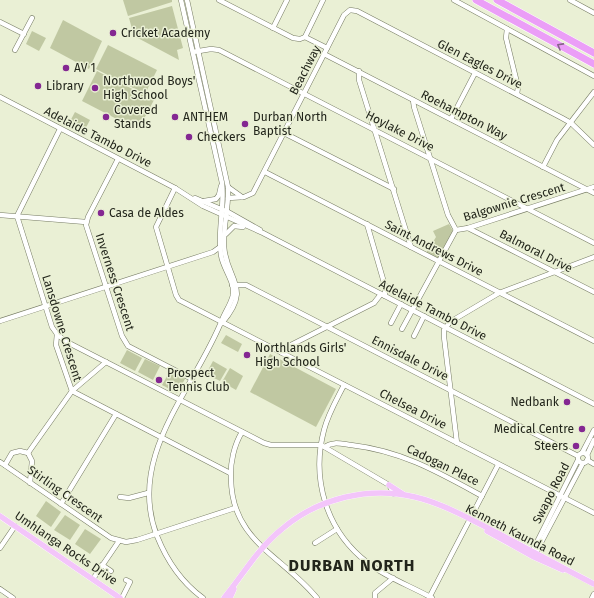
<svg xmlns="http://www.w3.org/2000/svg" width="594" height="598" font-family="'Fira Sans',sans-serif">
<rect width="100%" height="100%" fill="#eaf0d5"/>
<g fill="#c0c8a2">
<path d="M123 0H172V2L128 16Z"/>
<path d="M172 6 183 48 177 50 179 60 134 36 129 18Z"/>
<path d="M63 20 102 41 89 69 50 48Z"/>
<path d="M32 31 46 38 39 51 26 44Z"/>
<path d="M108 45 157 70 145 94 96 69Z"/>
<path d="M97 71 154 100 138 130 82 101Z"/>
<path d="M75 112 90 120 83 133 68 125Z"/>
<path d="M449 224 453 231 438 259 426 253 436 237 433 231Z"/>
<path d="M226 335 242 344 238 352 221 343Z"/>
<path d="M127 350 142 358 135 371 120 363Z"/>
<path d="M270 354 336 389 316 427 250 392Z"/>
<path d="M145 359 160 366 153 380 138 372Z"/>
<path d="M213 361 227 369 220 381 206 374Z"/>
<path d="M230 368 243 376 236 390 222 382Z"/>
<path d="M170 371 185 379 177 393 162 385Z"/>
<path d="M46 501 61 512 51 527 36 516Z"/>
<path d="M65 515 80 525 70 540 54 530Z"/>
<path d="M85 529 101 539 90 554 75 544Z"/>
</g>
<g fill="none" stroke-linecap="round" stroke-linejoin="round">
<defs>
<g id="minor">
<path d="M181 0 222 183C225 207 217 232 221 255 223 269 235 281 233 295 231 304 225 312 222 320 194 390 126 456 157 536 167 561 181 582 203 598"/>
<path d="M187 0 228 187C229 208 223 226 224 246 226 280 253 287 222 323"/>
<path d="M219 0 293 38 300 39 305 37 327 48"/>
<path d="M454 0 594 76"/>
<path d="M570 0 594 13"/>
<path d="M0 22 24 34"/>
<path d="M273 28 287 0"/>
<path d="M507 29 506 38 518 87 517 94"/>
<path d="M305 37 323 0"/>
<path d="M15 50 32 18"/>
<path d="M193 52 211 49 219 50 594 243"/>
<path d="M324 54 594 193"/>
<path d="M359 71V80L411 247"/>
<path d="M0 97 175 188 203 206 263 233 594 404"/>
<path d="M413 100 414 107 448 215 456 230"/>
<path d="M451 119 475 73"/>
<path d="M60 129 17 216 52 327 57 334 56 345 72 391 230 473"/>
<path d="M284 133 394 189"/>
<path d="M118 159 88 217 86 225 122 336 128 346 192 379"/>
<path d="M543 167 557 140 594 92"/>
<path d="M265 172 594 341"/>
<path d="M228 187 242 197"/>
<path d="M175 188 156 227 176 295 179 300 594 513"/>
<path d="M195 198 228 212 260 230"/>
<path d="M228 198 244 197 253 193 344 15 350 10 357 11 562 118 571 123 594 145"/>
<path d="M204 201 216 199 219 195 221 186"/>
<path d="M0 215 86 222"/>
<path d="M367 224 385 286V296"/>
<path d="M468 228 594 292"/>
<path d="M456 230 468 228 594 187"/>
<path d="M226 234 234 226 243 227"/>
<path d="M232 285H246L578 456"/>
<path d="M0 321 213 252 220 247"/>
<path d="M391 323 401 304"/>
<path d="M402 329 456 230"/>
<path d="M57 334 65 341 264 443 271 445H321L389 485 394 494"/>
<path d="M414 336 424 316"/>
<path d="M282 353 287 347 374 303 381 294"/>
<path d="M344 385C337 399 328 414 324 430 311 479 326 531 368 563 387 578 411 586 432 598"/>
<path d="M242 432C234 445 230 463 231 479 232 542 283 556 317 598"/>
<path d="M457 443 444 337V330L450 322 499 293 594 257"/>
<path d="M325 447C332 441 342 444 351 445 402 451 438 472 482 496"/>
<circle cx="583" cy="458" r="5"/>
<path d="M28 453 72 391 106 362"/>
<path d="M582 453 594 430"/>
<path d="M587 455 594 440"/>
<path d="M587 460 594 464"/>
<path d="M0 462 111 538 126 542 137 540 235 508"/>
<path d="M5 465 12 453 20 451 28 453 32 461 30 483"/>
<path d="M120 497 129 498 148 493"/>
<path d="M61 504 116 414"/>
<path d="M315 543 337 529"/>
<path d="M0 548 15 526"/>
<path d="M531 554 578 460"/>
<path d="M534 556 583 463"/>
<path d="M102 565 111 571"/>
<path d="M93 579 119 541"/>
<path d="M0 589 13 598"/>
<path d="M122 598 130 582 126 580"/>
<path d="M375 598V593L393 578"/>
<path d="M429 598 498 465"/>
<path d="M592 598 594 594"/>
</g>
<g id="major">
<path d="M389 485 403 494"/>
<path d="M0 516 120 598"/>
<path d="M487 531 534 557 563 570"/>
<path d="M224 598C243 575 258 548 282 529 318 498 369 486 415 497 437 502 457 512 476 522 516 542 555 564 594 584"/>
<path d="M230 598 234 589"/>
</g>
<g id="highway">
<path d="M476 0 594 64"/>
<path d="M497 0 594 53"/>
</g>
</defs>
<use href="#minor" stroke="#767b63" stroke-width="5.5"/>
<use href="#major" stroke="#fff" stroke-width="6"/>
<use href="#highway" stroke="#fff" stroke-width="8"/>
<use href="#minor" stroke="#fff" stroke-width="4.5"/>
<use href="#major" stroke="#f3c5fa" stroke-width="5.5"/>
<use href="#highway" stroke="#eb9ef7" stroke-width="7"/>
</g>
<defs><path id="oneway-chevron" d="M-2-3.5L2.5 0L-2 3.5" fill="none" stroke-width="1.6" stroke-linecap="round" stroke-linejoin="round"/></defs>
<use stroke="#866289" href="#oneway-chevron" transform="translate(560 46) rotate(-151)"/>
<g fill="#842792" stroke="#eaf0d5" stroke-width="1.5">
<circle cx="113" cy="33" r="4"/>
<circle cx="66" cy="68" r="4"/>
<circle cx="38" cy="86" r="4"/>
<circle cx="95" cy="88" r="4"/>
<circle cx="106" cy="117" r="4"/>
<circle cx="175" cy="117" r="4"/>
<circle cx="245" cy="124" r="4"/>
<circle cx="189" cy="137" r="4"/>
<circle cx="101" cy="213" r="4"/>
<circle cx="247" cy="355" r="4"/>
<circle cx="159" cy="380" r="4"/>
<circle cx="567" cy="402" r="4"/>
<circle cx="582" cy="429" r="4"/>
<circle cx="576" cy="446" r="4"/>
</g>
<g text-anchor="middle" stroke-width="3" stroke-linejoin="round" paint-order="stroke">
<g font-size="12" fill="#22251b" stroke="#eaf0d5" text-anchor="start">
<text x="121" y="37">Cricket Academy</text>
<text x="74" y="72">AV 1</text>
<text x="103" y="85">Northwood Boys'<tspan x="103" dy="14">High School</tspan></text>
<text x="46" y="90">Library</text>
<text x="114" y="114">Covered<tspan x="114" dy="14">Stands</tspan></text>
<text x="183" y="121">ANTHEM</text>
<text x="253" y="121">Durban North<tspan x="253" dy="14">Baptist</tspan></text>
<text x="197" y="141">Checkers</text>
<text x="109" y="217">Casa de Aldes</text>
<text x="255" y="352">Northlands Girls'<tspan x="255" dy="14">High School</tspan></text>
<text x="167" y="377">Prospect<tspan x="167" dy="14">Tennis Club</tspan></text>
<text x="559" y="406" text-anchor="end">Nedbank</text>
<text x="574" y="433" text-anchor="end">Medical Centre</text>
<text x="568" y="450" text-anchor="end">Steers</text>
</g>
<g font-size="12" fill="#22251b" stroke="#eaf0d5">
<text transform="translate(480 64) rotate(27)" y="4">Glen Eagles Drive</text>
<text transform="translate(305 70) rotate(-63)" y="4">Beachway</text>
<text transform="translate(464 115) rotate(27)" y="4">Roehampton Way</text>
<text transform="translate(400 131) rotate(27)" y="4">Hoylake Drive</text>
<text transform="translate(98 137) rotate(27)" y="4">Adelaide Tambo Drive</text>
<text transform="translate(514 202) rotate(-17)" y="4">Balgownie Crescent</text>
<text transform="translate(434 248) rotate(27)" y="4">Saint Andrews Drive</text>
<text transform="translate(536 251) rotate(27)" y="4">Balmoral Drive</text>
<text transform="translate(115 282) rotate(72)" y="4">Inverness Crescent</text>
<text transform="translate(433 310) rotate(27)" y="4">Adelaide Tambo Drive</text>
<text transform="translate(62 328) rotate(73)" y="4">Lansdowne Crescent</text>
<text transform="translate(410 358) rotate(27)" y="4">Ennisdale Drive</text>
<text transform="translate(413 409) rotate(27)" y="4">Chelsea Drive</text>
<text transform="translate(443 465) rotate(26)" y="4">Cadogan Place</text>
<text transform="translate(551 493) rotate(-63)" y="4">Swapo Road</text>
<text transform="translate(65 494) rotate(35)" y="4">Stirling Crescent</text>
<text transform="translate(520 535) rotate(27)" y="4">Kenneth Kaunda Road</text>
<text transform="translate(66 548) rotate(34)" y="4">Umhlanga Rocks Drive</text>
</g>
<g font-size="16" font-weight="bold" letter-spacing="1" fill="#22251b" stroke="#eaf0d5">
<text x="352" y="571">DURBAN NORTH</text>
</g>
</g>
</svg>
